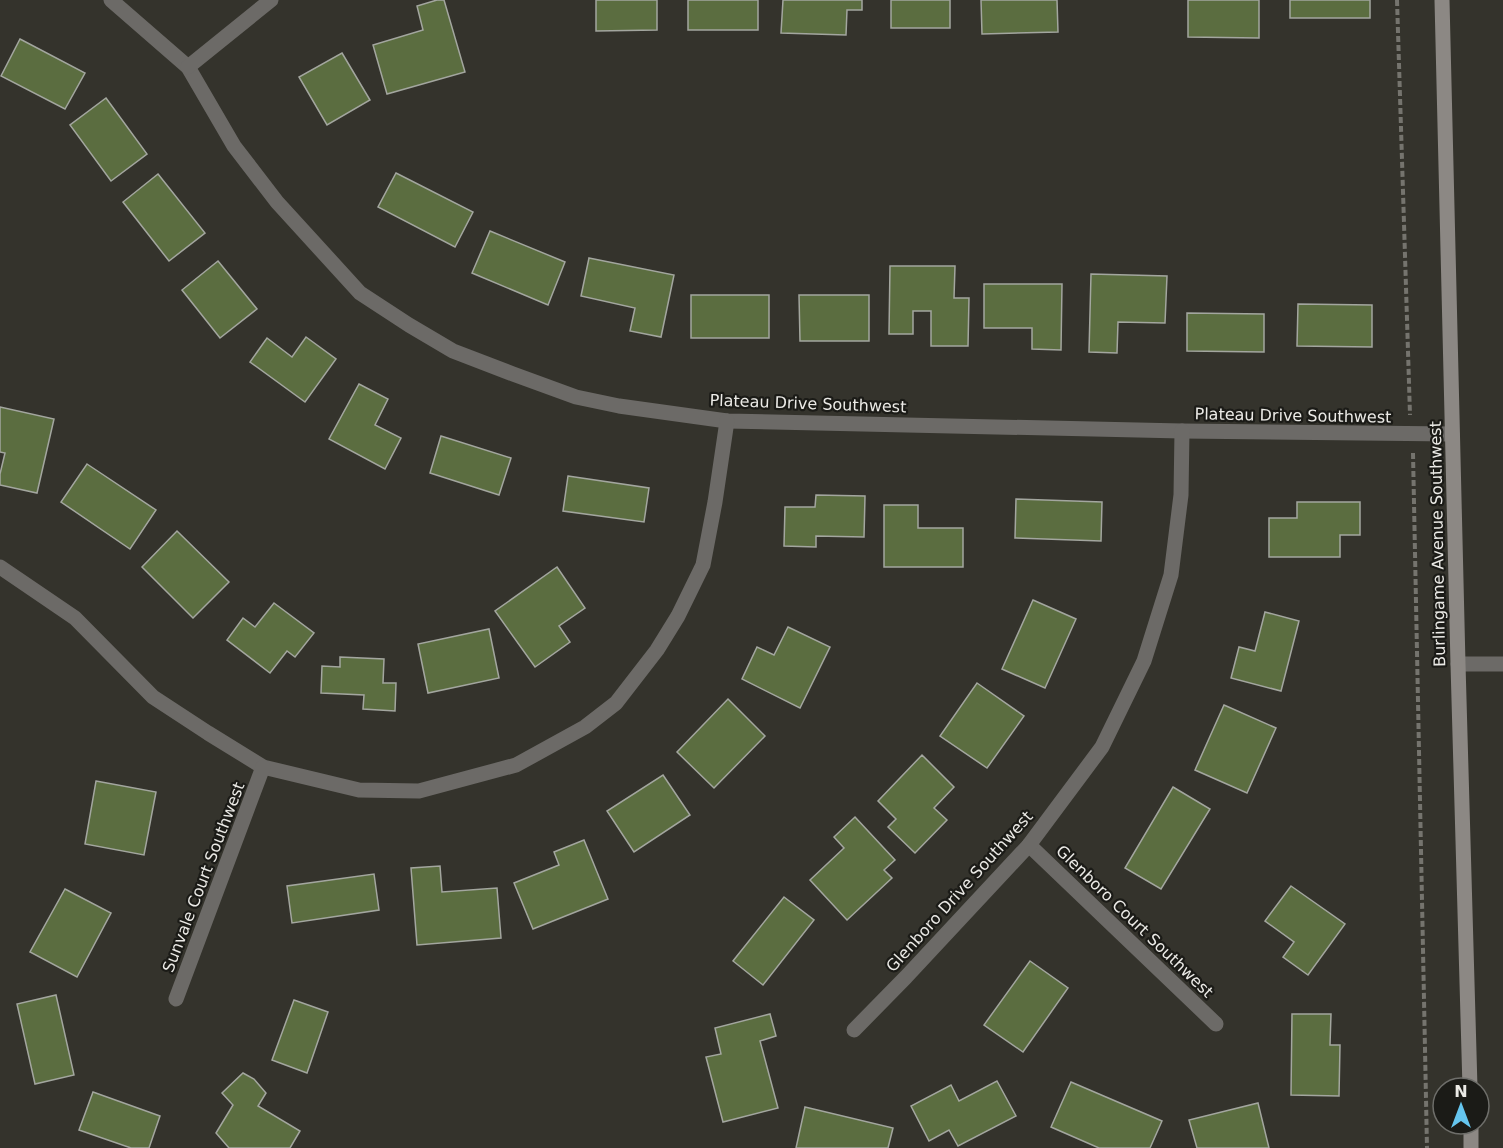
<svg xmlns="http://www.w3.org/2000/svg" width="1503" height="1148" font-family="'DejaVu Sans',sans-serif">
<rect width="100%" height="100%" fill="#34332c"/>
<g fill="#5b6d40" stroke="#a3a69f" stroke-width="1.5">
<path d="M437 0H444L465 72 387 94 373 45 423 30 417 6Z"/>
<path d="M596 0H657V30L596 31Z"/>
<rect x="688" y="0" width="70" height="30"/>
<path d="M783 0H862V10H847L846 35 781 33Z"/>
<rect x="891" y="0" width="59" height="28"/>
<path d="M981 0H1057L1058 32 982 34Z"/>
<path d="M1188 0H1259V38L1188 37Z"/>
<rect x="1290" y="0" width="80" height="18"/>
<path d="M20 39 85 73 65 109 1 76Z"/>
<path d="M342 53 370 100 327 125 299 77Z"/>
<path d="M106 98 147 154 111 181 70 125Z"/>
<path d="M396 173 473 212 455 247 378 207Z"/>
<path d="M158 174 205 233 169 261 123 202Z"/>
<path d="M490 231 565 262 548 305 472 273Z"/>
<path d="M589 258 674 275 661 337 630 331 635 308 581 296Z"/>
<path d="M218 261 257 309 220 338 182 290Z"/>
<path d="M890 266H955L954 298H969L968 346H931V311H913V334H889Z"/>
<path d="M1091 274 1167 276 1165 323 1118 322 1117 353 1089 352Z"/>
<path d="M984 284H1062L1061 350 1032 349V328H984Z"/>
<rect x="691" y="295" width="78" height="43"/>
<path d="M799 295H869V341H800Z"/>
<path d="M1298 304 1372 305V347L1297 346Z"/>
<path d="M1187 313 1264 314V352L1187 351Z"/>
<path d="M306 337 336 359 305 402 250 362 267 338 292 357Z"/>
<path d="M359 384 388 399 375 425 401 438 385 469 329 439Z"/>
<path d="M0 407 54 419 37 493 0 485V474L5 453 0 452Z"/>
<path d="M441 436 511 458 499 495 430 473Z"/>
<path d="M87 464 156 510 130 549 61 502Z"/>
<path d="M568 476 649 488 644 522 563 511Z"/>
<path d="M816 495 865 496 864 537 816 536V547L784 546 785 507H815Z"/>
<path d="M1016 499 1102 502 1101 541 1015 538Z"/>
<path d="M1297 502H1360V535H1340V557H1269V518H1297Z"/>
<path d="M884 505H918V528H963V567H884Z"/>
<path d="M177 531 229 582 193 618 142 567Z"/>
<path d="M557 567 585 608 559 626 570 642 535 667 495 611Z"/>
<path d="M1033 600 1076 619 1045 688 1002 669Z"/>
<path d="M274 603 314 633 295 657 287 651 270 673 227 640 243 618 255 627Z"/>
<path d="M1265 612 1299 621 1281 691 1231 678 1239 647 1255 651Z"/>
<path d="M788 627 830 647 800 708 742 679 757 647 774 655Z"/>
<path d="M489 629 499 678 428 693 418 644Z"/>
<path d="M340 657 384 659 383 683H396L395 711 363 709 364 695 321 693 322 666 340 667Z"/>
<path d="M977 683 1024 716 987 768 940 736Z"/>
<path d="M728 699 765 736 714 788 677 752Z"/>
<path d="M1224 705 1276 728 1247 793 1195 770Z"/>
<path d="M922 755 954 787 934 808 947 820 915 853 888 827 896 819 878 801Z"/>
<path d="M663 775 690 815 634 852 607 811Z"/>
<path d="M96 781 156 792 144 855 85 844Z"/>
<path d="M1173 787 1210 809 1161 889 1125 868Z"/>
<path d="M855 817 895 860 884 870 892 878 847 920 810 880 844 848 834 837Z"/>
<path d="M584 840 608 899 533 929 514 883 559 865 554 852Z"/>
<path d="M440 866 442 892 497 888 501 938 417 945 411 868Z"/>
<path d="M374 874 379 910 292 923 287 886Z"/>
<path d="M1291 886 1345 924 1308 975 1283 957 1294 942 1265 921Z"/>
<path d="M65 889 111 913 77 977 30 952Z"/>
<path d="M784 897 814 920 763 985 733 961Z"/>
<path d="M1030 961 1068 988 1023 1052 984 1025Z"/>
<path d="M56 995 74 1075 35 1084 17 1004Z"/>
<path d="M294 1000 328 1012 307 1073 272 1060Z"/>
<path d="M770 1014 776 1036 760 1041 778 1108 723 1122 706 1057 721 1054 715 1028Z"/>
<path d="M1292 1014H1331L1330 1045H1340L1339 1096 1291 1095Z"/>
<path d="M243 1073 254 1079 266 1093 258 1106 300 1131 290 1148H229L216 1133 233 1105 222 1093Z"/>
<path d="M997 1081 1016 1116 958 1146 949 1130 929 1141 911 1106 951 1085 959 1101Z"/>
<path d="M1071 1082 1162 1121 1150 1148H1099L1051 1127Z"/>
<path d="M93 1092 160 1116 149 1148H131L79 1130Z"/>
<path d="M1258 1103 1269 1148H1197L1189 1120Z"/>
<path d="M805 1107 893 1128 888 1148H796Z"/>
</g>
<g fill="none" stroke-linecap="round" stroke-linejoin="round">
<g stroke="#75746e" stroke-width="4" stroke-dasharray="6 3" stroke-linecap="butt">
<path d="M1397 0 1410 415"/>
<path d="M1413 453 1427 1148"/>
</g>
<g stroke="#6c6a67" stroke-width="15">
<path d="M111 0 188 67 234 146 277 202 360 293 409 325 453 351 513 374 576 397 619 406 727 421 1182 431 1452 434"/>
<path d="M188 67 271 0"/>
<path d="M0 567 75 618 153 697 208 733 263 767 359 790 419 791 516 765 585 727 616 703 657 650 678 616 703 565 715 502 727 421"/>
<path d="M1458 664H1503"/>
<path d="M1029 845 1216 1024"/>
<path d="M176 999 263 767"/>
<path d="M854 1030 906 977 1029 845 1102 747 1144 661 1171 575 1181 495 1182 431"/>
</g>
<g stroke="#8c8884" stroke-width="15">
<path d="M1442 0 1458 664 1470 1088"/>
<path d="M1471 1124V1148"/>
</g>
</g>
<g text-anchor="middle" stroke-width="4.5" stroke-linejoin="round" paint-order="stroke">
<g font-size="16" fill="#ebeae6" stroke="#1b1b17">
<text transform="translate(808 403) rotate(2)" y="6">Plateau Drive Southwest</text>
<text transform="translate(1293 415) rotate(1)" y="6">Plateau Drive Southwest</text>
<text transform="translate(1437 544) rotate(-91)" y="6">Burlingame Avenue Southwest</text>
<text transform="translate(203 877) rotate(-69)" y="6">Sunvale Court Southwest</text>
<text transform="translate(959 891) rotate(-48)" y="6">Glenboro Drive Southwest</text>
<text transform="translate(1135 921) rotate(44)" y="6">Glenboro Court Southwest</text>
</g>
</g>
<g transform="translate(1461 1106)"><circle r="28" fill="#1b1b17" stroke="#6e6e6a" stroke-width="1.5"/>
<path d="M0-4.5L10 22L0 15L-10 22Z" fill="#65c5ee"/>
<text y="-9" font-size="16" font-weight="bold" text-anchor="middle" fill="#ebeae6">N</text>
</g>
</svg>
